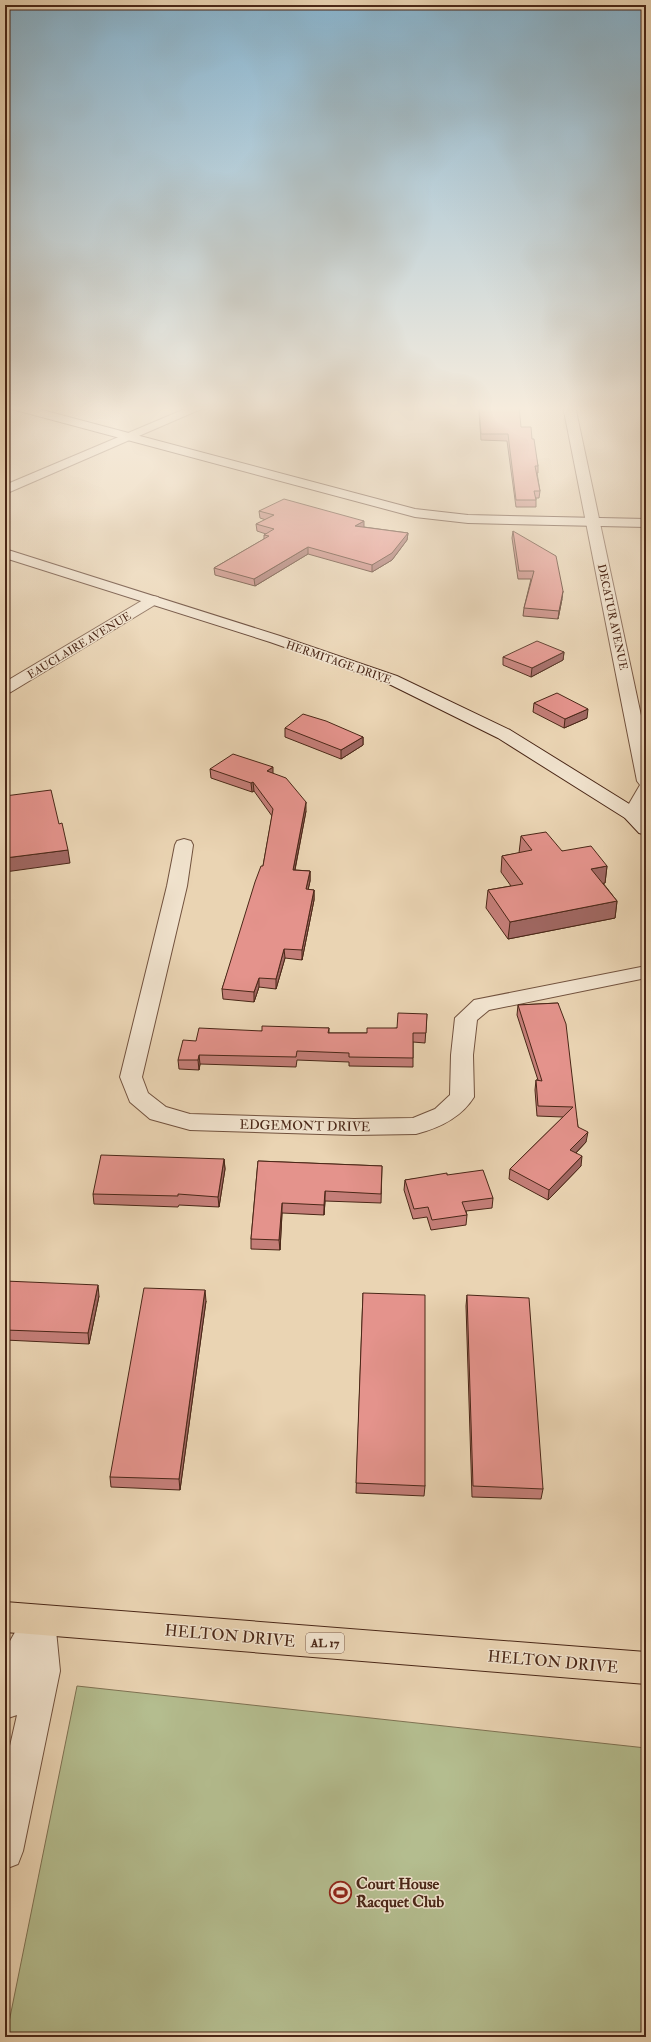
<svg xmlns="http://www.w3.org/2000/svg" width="651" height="2042" font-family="'IM FELL Double Pica',serif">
<rect width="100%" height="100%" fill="#ead4b3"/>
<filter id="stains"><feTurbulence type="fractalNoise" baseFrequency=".005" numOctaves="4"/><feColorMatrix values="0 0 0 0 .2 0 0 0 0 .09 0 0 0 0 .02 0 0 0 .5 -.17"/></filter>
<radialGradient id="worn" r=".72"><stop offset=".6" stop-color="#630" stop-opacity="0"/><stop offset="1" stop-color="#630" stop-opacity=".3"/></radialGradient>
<path fill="#b4bd8f" stroke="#7f7253" d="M77 1686 646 1748V2037H6Z"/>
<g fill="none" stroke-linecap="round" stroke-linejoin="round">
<defs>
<g id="street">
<path d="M192 406H208L5 494V485Z"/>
<path d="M563 406H575L646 739V805L639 818 632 820 625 818 623 814 640 785 637 781Z"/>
<path d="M153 596 158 597 160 600 158 603 11 692 5 694V682L148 597Z"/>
<path d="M184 839 191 841 193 845 187 886 142 1077 148 1093 166 1107 190 1114 354 1119 413 1118 435 1109 450 1095 451 1055 455 1018 474 1000 646 966V978L489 1010 477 1020 473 1055 474 1097C461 1118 439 1128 416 1134L354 1135 190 1130 150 1119 130 1102 120 1077 167 886 175 845 177 841Z"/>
<path d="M39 1605 50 1609 55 1620 60 1671 23 1851 18 1864 5 1869V1768L17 1715 5 1719V1650L28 1609Z"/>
</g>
<g id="secondary">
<path d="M7 406H27L415 509 468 515 646 519V527L468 523 415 517 8 408Z"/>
<path d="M5 549 280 636 397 676 510 730 639 810 646 818V835L639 833 625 818 498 738 385 682 270 642 5 558Z"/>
</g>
<path id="primary" d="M5 1602 646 1652V1684L5 1632Z"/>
</defs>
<use href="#street" stroke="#72523e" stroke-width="2"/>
<use href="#secondary" stroke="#4a2717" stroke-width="2"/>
<use href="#primary" stroke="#4a2717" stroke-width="2"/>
<use href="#street" fill="#f1e3ce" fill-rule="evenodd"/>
<use href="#secondary" fill="#f1e3ce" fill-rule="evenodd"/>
<use href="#primary" fill="#ead4b3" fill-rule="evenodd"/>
</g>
<g fill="#c47e78" stroke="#4a2717">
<path d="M479 406 521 427 532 439 538 466V473H537L540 491 539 498H536V507H516L507 441 481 440 479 412Z"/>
<path d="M259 511 364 527 408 533 407 540 392 560 372 572 308 554 255 586 215 575 214 568 264 539V535L266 534 257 531 256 524 266 520 260 518Z"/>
<path d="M513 531 562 599 558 619 523 616 524 608 531 579H518L512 538Z"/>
<path d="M646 546V571L642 558 643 550Z"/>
<path d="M564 652 563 660 531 677 503 665V657Z"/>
<path d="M534 703 587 718 564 728 533 712Z"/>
<path d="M285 728 363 737V745L341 759 285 737Z"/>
<path d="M210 769 273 773 306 811 295 870 310 871V881L308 890H314V900L302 960 285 958 276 989 259 987 254 1002 223 999 222 989 263 866 272 816 254 791 252 792 211 778Z"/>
<path d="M521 836 562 851 607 866 605 883H603L617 901 615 918 508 939 486 908 488 890 511 886 501 872 502 856 519 853Z"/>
<path d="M558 1003 578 1127 586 1142 576 1153 581 1166 548 1200 509 1179 510 1169 563 1117 537 1116 535 1090 536 1080H538L517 1015 518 1005Z"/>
<path d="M427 1014 425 1043 413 1042V1067L349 1066V1062L297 1060 296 1067 200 1064 199 1070 179 1069 178 1060 196 1041 262 1031 329 1028V1033H367L397 1028Z"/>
<path d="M224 1159 225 1169 219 1207 179 1205 178 1207 94 1204 93 1194Z"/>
<path d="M258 1161 382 1166 381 1203 325 1201 324 1215 282 1213 280 1250 251 1249V1239Z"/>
<path d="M447 1175 493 1198 492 1208 466 1211 467 1215 466 1225 431 1230 427 1217 413 1219 404 1190 405 1180Z"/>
<path d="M5 1281 99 1296 89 1344 5 1340Z"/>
<path d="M363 1293 425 1486 424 1496 356 1493Z"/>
<path d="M467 1295 543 1489 541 1499 472 1497 466 1306Z"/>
<path d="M206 1301 180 1490 111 1487 110 1477Z"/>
</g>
<g fill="#a06762" stroke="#4a2717">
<path d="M364 521V528L355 526Z"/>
<path d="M408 533 407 540 392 560 372 572V565Z"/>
<path d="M308 547V554L255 586 254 579Z"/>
<path d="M563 591 562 599 558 619 559 611Z"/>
<path d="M564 652 563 660 531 677 532 668Z"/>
<path d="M588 709 587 718 564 728 565 719Z"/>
<path d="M363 737V745L341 759V750Z"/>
<path d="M273 767V776L267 771Z"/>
<path d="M253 782 254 791 252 792 251 783Z"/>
<path d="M306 802V811L293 879V870Z"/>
<path d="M68 850 70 863 5 872V858Z"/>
<path d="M607 866 605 883 589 886 591 869Z"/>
<path d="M310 871V881L306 899V889Z"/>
<path d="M314 890V900L302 960V950Z"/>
<path d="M617 901 615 918 508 939 510 922Z"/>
<path d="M284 949 285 958 276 989V979Z"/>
<path d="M259 978V987L254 1002V992Z"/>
<path d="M199 1055 200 1064 199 1070 198 1060Z"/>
<path d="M588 1132 586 1142 569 1160 570 1150Z"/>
<path d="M582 1156 581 1166 548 1200 549 1190Z"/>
<path d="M224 1159 225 1169 219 1207 218 1197Z"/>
<path d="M325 1191V1201L324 1215V1205Z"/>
<path d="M282 1203V1213L280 1250 279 1240Z"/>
<path d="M98 1285 99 1296 89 1344 88 1333Z"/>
<path d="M205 1290 206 1301 180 1490 179 1479Z"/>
</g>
<g fill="#e4938c" stroke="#4a2717">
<path d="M479 406H519L521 427H531L532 439H534L538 466H535L540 491H534L536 500H516L508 434H481Z"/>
<path d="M284 499 364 521 355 526 408 533 392 553 372 565 308 547 254 579 214 568 269 536 264 535 274 529 256 524 274 515 259 511Z"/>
<path d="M513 531 556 556 563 591 559 611 524 608 534 571H519Z"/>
<path d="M646 546V559L643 550Z"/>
<path d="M537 641 564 652 532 668 503 657Z"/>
<path d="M557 693 588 709 565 719 534 703Z"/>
<path d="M303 714 326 721 363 737 341 750 285 728Z"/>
<path d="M233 754 273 767 267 771 286 778 306 802 293 870 310 871 306 889 314 890 302 950 284 949 276 979 259 978 254 992 222 989 255 882 261 866H263L273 809 253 782 251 783 210 769Z"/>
<path d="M51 790 59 824 62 823 68 850 5 858V796Z"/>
<path d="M546 832 562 851 591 846 607 866 591 869 617 901 510 922 488 890 523 884 502 856 532 850 521 836Z"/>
<path d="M558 1003 566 1024 578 1127 588 1132 570 1150 582 1156 549 1190 510 1169 573 1107 538 1106 536 1080 542 1081 518 1005Z"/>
<path d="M398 1013 427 1014 426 1033H413V1058L349 1057V1053L297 1051 296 1057 199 1055 198 1060H178L183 1040 196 1041 199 1028 262 1031V1026L329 1028 328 1033H367V1028H397Z"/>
<path d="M101 1155 224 1159 218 1197 178 1194V1196L93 1194Z"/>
<path d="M258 1161 382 1166 381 1194 325 1191 324 1205 282 1203 279 1240 251 1239Z"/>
<path d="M483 1170 493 1198 462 1202 467 1215 432 1220 428 1207 414 1209 405 1180 447 1173V1175Z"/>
<path d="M5 1281 98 1285 88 1333 5 1330Z"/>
<path d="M144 1288 205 1290 179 1479 110 1477Z"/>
<path d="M363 1293 425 1295V1486L356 1483Z"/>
<path d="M467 1295 529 1298 543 1489 473 1486Z"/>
</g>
<linearGradient id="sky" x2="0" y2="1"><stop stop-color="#88b6d2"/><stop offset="0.59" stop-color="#f6ecdd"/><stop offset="1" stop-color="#f6ecdd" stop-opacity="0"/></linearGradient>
<rect width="651" height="692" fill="url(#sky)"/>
<defs>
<symbol id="stadium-ring" viewBox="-11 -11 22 22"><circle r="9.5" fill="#f1e3ce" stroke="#8f2418" stroke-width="1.5"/><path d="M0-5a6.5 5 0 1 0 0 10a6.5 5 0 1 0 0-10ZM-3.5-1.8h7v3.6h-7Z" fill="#8f2418"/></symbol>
</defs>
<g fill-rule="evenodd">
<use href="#stadium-ring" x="328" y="1880" width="25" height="25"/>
</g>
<g text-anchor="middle" stroke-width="3" stroke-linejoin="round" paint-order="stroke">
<g font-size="11" fill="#4a2717" stroke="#f1e3ce">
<text transform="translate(613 617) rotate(78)" y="4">DECATUR AVENUE</text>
<text transform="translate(79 645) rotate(-31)" y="4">EAUCLAIRE AVENUE</text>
<text transform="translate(339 662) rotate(19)" y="4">HERMITAGE DRIVE</text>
</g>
<rect fill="#f1e3ce" stroke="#7c5f4e" stroke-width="1" x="306" y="1633" width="38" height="20" rx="3"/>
<g font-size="12" font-weight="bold" fill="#4a2717">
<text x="325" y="1647">AL 17</text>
</g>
<g font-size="13" fill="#4a2717" stroke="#f1e3ce">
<text transform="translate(305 1125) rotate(1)" y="5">EDGEMONT DRIVE</text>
</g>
<g font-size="16" fill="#4a2717" stroke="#f1e3ce">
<text transform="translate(230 1635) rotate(5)" y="6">HELTON DRIVE</text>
<text transform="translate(553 1661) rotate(5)" y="6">HELTON DRIVE</text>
</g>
<g font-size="16" font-weight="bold" fill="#4a2717" stroke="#f1e3ce" text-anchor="start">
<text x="356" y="1889">Court House<tspan x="356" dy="18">Racquet Club</tspan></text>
</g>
</g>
<rect width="651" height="2042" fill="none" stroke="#ead4b3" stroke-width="20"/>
<rect x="6" y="6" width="639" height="2030" fill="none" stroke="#4a2717" stroke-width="2"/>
<rect x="10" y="10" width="631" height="2022" fill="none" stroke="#4a2717"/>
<rect width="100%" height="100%" filter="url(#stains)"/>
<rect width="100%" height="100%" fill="url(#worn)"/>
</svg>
